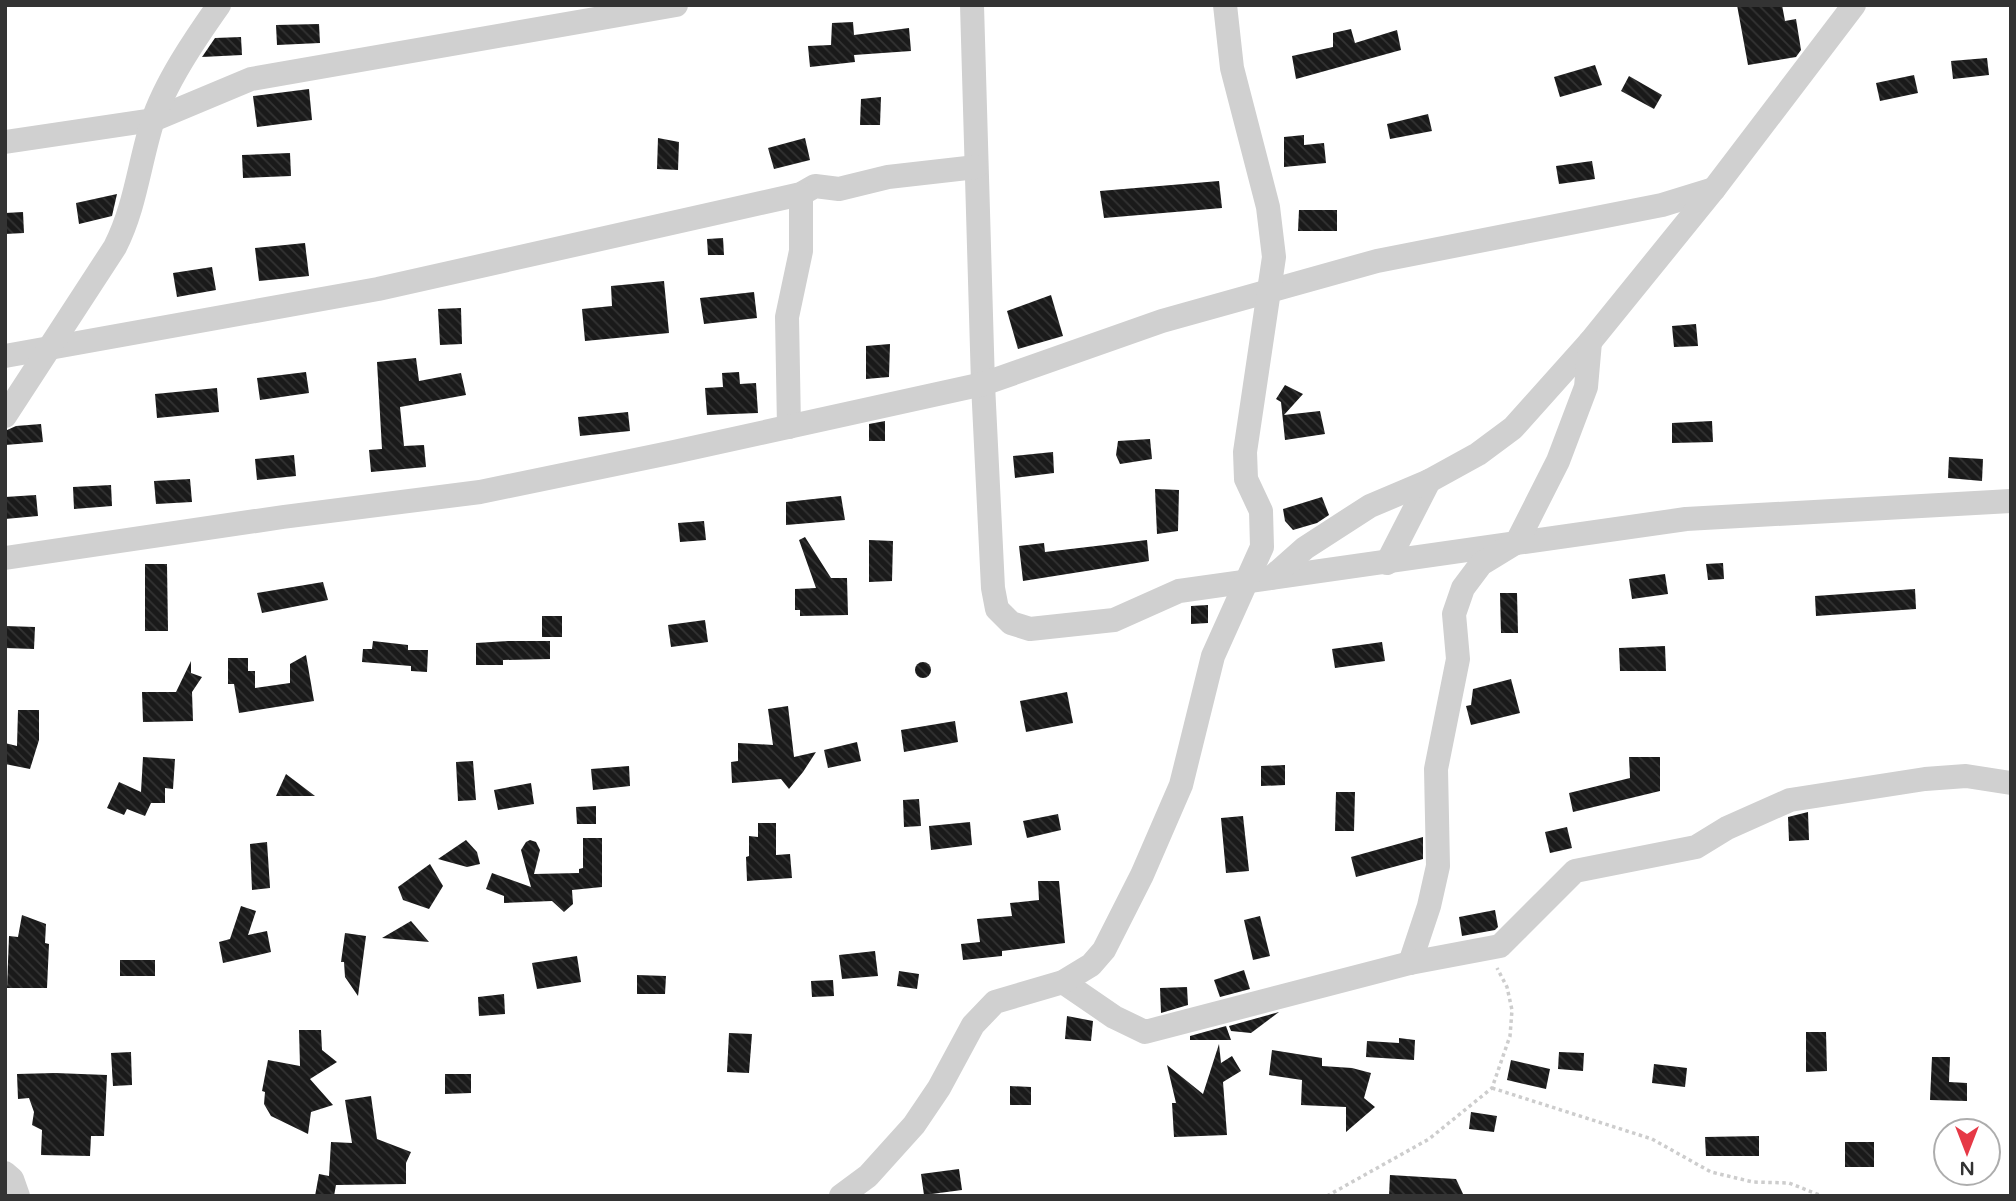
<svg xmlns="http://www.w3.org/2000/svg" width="2016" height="1201" font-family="'Varela Round',sans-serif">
<defs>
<pattern id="building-back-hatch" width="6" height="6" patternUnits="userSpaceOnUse" patternTransform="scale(1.75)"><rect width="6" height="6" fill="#1a1a1a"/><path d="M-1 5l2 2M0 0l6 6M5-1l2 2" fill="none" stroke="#333"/></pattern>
</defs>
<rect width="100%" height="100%" fill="#fff"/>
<g fill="url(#building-back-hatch)">
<path d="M1737 5H1782L1785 21 1796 19 1801 50 1796 57 1748 65Z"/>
<path d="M853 22 854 35 909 28 911 51 854 55 855 62 810 67 808 46 831 45 832 23Z"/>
<path d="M319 24 320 43 277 45 276 25Z"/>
<path d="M1351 29 1355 43 1397 30 1401 50 1296 79 1292 56 1333 47V33Z"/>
<path d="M241 37 242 55 202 57 215 38Z"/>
<path d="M1987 58 1989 75 1953 79 1951 61Z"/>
<path d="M1595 65 1602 85 1560 97 1554 77Z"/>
<path d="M1914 75 1918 93 1880 101 1876 83Z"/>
<path d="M1629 76 1662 95 1654 109 1621 91Z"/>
<path d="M309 89 312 120 257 127 253 96Z"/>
<path d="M881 97 880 125H860L861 99Z"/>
<path d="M1428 114 1432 131 1390 139 1387 124Z"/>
<path d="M1304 135V145L1324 143 1326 163 1284 167V137Z"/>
<path d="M658 138 679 142 678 170 657 169Z"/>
<path d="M805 138 810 160 774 169 768 148Z"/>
<path d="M290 153 291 176 243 178 242 155Z"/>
<path d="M1592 161 1595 179 1559 184 1556 166Z"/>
<path d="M1219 181 1222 208 1104 218 1100 191Z"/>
<path d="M117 194 112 216 79 224 76 203Z"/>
<path d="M1299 210H1337V231H1298Z"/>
<path d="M23 212 24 233 5 234V213Z"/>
<path d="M723 238 724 255H708L707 239Z"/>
<path d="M305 243 309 276 259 281 255 248Z"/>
<path d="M212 267 216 290 177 297 173 273Z"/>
<path d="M664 281 669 333 585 341 582 309 612 306 611 286Z"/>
<path d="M754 292 757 318 704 324 700 298Z"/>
<path d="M1051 295 1063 336 1018 349 1007 311Z"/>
<path d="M461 308 462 344 440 345 438 309Z"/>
<path d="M1696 324 1698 346 1674 347 1672 326Z"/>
<path d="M890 344 889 377 866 379V346Z"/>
<path d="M416 358 419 381 461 373 466 395 400 407 404 446 424 445 426 467 371 472 369 450 382 449 377 362Z"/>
<path d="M306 372 309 393 260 400 257 378Z"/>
<path d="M739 372 740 384 756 383 758 413 707 415 705 388 723 387 722 373Z"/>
<path d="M1285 385 1303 394 1284 415 1320 411 1325 434 1285 440 1281 402 1276 399Z"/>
<path d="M217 388 219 412 157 418 155 394Z"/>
<path d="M628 412 630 431 580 436 578 417Z"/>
<path d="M885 421V441H869V424Z"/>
<path d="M1712 421 1713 442 1672 443V423Z"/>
<path d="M41 424 43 442 5 445V431L16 426Z"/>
<path d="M1150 439 1152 459 1120 464 1116 455 1118 441Z"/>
<path d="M1053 452 1054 473 1015 478 1013 456Z"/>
<path d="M294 455 296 476 257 480 255 459Z"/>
<path d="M1949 457 1983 459 1982 481 1948 478Z"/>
<path d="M190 479 192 502 156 504 154 481Z"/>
<path d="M111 485 112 506 74 509 73 487Z"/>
<path d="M1155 489 1179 490 1178 531 1157 534Z"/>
<path d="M36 495 38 516 5 519V497Z"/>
<path d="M841 496 845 520 786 525V502Z"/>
<path d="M1322 497 1329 515 1317 523 1293 530 1285 521 1283 509Z"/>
<path d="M704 521 706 540 680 542 678 523Z"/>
<path d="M805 537 831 578H847L848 615 800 616V610H795V589L816 588 799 540Z"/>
<path d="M869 540 893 541 892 581 869 582Z"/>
<path d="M1147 540 1149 561 1023 581 1019 546 1044 543 1045 552Z"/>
<path d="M1723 563 1724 579 1708 580 1706 564Z"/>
<path d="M145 564H167L168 631H145Z"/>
<path d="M1665 574 1668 594 1632 599 1629 579Z"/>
<path d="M323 582 328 600 262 613 257 593Z"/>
<path d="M1915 589 1916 609 1816 616 1815 596Z"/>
<path d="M1500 593H1517L1518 633H1501Z"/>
<path d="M1208 605V623L1191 624V606Z"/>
<rect x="542" y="616" width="20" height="21"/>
<path d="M705 620 708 642 671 647 668 625Z"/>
<path d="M5 626 35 627 34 649 5 648Z"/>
<path d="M373 641 408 645V650H428L427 672 411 671V666L362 662 363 649H372Z"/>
<path d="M508 641H550V659L503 660V665H476V643Z"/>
<path d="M1382 642 1385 661 1335 668 1332 649Z"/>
<path d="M1665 646 1666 671H1620L1619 648Z"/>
<path d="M306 655 314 701 239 713 234 684H228V658H248V671H255V688L290 683V664Z"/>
<path d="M191 661V673L202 677 192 692 193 721 143 722 142 692H176Z"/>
<circle cx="923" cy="670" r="8"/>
<path d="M1511 679 1520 713 1471 725 1466 706 1471 705 1473 689Z"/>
<path d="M1067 692 1073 723 1026 732 1020 701Z"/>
<path d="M788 706 794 757 816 752 803 772 789 789 781 779 732 783 731 762 738 761V743L773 745 768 709Z"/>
<path d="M18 710H39V740L30 769 5 764V743L17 746Z"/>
<path d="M955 721 958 742 904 752 901 730Z"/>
<path d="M857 742 861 761 828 768 824 750Z"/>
<path d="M143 757 175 759 173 789 165 788V803H151L145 816 127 809 124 815 107 808 119 782 141 792Z"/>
<path d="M1629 757H1660V791L1573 812 1569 793 1630 778Z"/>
<path d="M473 761 476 800 458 801 456 762Z"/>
<path d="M1285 765V785L1261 786V766Z"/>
<path d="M629 766 630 786 593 790 591 769Z"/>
<path d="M286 774 315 796H276Z"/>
<path d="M531 783 534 804 498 810 494 790Z"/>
<path d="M1336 792H1355L1354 831H1335Z"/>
<path d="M919 799 921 826 904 827 903 800Z"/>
<path d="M596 806V824H577L576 807Z"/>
<path d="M1808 812 1809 840 1789 841 1788 817Z"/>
<path d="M1058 814 1061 830 1027 838 1023 821Z"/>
<path d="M1243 816 1249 871 1226 873 1221 818Z"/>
<path d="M970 822 972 845 931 850 929 826Z"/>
<path d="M758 823H776V855L790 854 792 878 747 881 746 857 749 856V836L758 837Z"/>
<path d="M1567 827 1572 848 1550 853 1545 832Z"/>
<path d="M1423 837V859L1356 877 1351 857Z"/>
<path d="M583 838H602V887L572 890 573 904 564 912 552 901 504 903V896L486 889 492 873 531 887 521 850 526 842 530 840 536 842 540 850 534 874 579 873V869L583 868Z"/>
<path d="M466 840 477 852 480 864 467 867 438 859Z"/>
<path d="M267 842 270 888 252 890 250 844Z"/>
<path d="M430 864 443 886 429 909 403 900 398 887Z"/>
<path d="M1038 881H1059L1065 943 1002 951V956L963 960 961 944 980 942 977 919 1012 916 1010 903 1039 900Z"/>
<path d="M241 906 256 911 248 935 267 931 271 952 223 963 219 942 230 939Z"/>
<path d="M1495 910 1498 927 1495 930 1462 936 1459 917Z"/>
<path d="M22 915 46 924 45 943 49 944 47 988H7L9 936 18 937Z"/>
<path d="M1260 916 1270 956 1253 960 1244 920Z"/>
<path d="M411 921 429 942 382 938Z"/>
<path d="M345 933 366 936 358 996 345 977 344 962H341Z"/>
<path d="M875 951 878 976 842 979 839 955Z"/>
<path d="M577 956 581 982 537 989 532 963Z"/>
<rect x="120" y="960" width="35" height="16"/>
<path d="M1244 970 1250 989 1220 997 1214 980Z"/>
<path d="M899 971 919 974 917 989 897 986Z"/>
<path d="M637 975 666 976 665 994H637Z"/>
<path d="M833 980 834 996 812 997 811 981Z"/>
<path d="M1187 987 1188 1005 1161 1013 1160 988Z"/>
<path d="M504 994 505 1014 479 1016 478 997Z"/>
<path d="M1279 1012 1251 1033 1231 1031 1229 1026Z"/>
<path d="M1067 1016 1093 1021 1091 1041 1065 1039Z"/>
<path d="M1226 1026 1231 1040H1190V1036Z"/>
<path d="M299 1030H321L322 1050 337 1062 310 1079 333 1105 311 1112 308 1134 271 1116 264 1104 265 1092 262 1091 268 1060 300 1066Z"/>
<path d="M1806 1032H1826L1827 1071 1806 1072Z"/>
<path d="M729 1033 752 1034 749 1073 727 1072Z"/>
<path d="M1399 1038 1415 1040 1414 1060 1366 1057 1367 1041 1399 1043Z"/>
<path d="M1219 1044 1221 1063 1232 1056 1241 1071 1223 1082 1227 1135 1174 1137 1172 1103H1176L1167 1065 1203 1094Z"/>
<path d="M1272 1050 1322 1058V1066L1352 1068 1371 1073 1364 1098 1375 1107 1346 1132V1107L1301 1105 1302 1080 1269 1075Z"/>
<path d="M131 1052 132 1085 113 1086 111 1053Z"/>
<path d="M1559 1052 1584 1053 1583 1071 1558 1069Z"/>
<path d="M1932 1057H1950L1949 1082 1967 1083V1101L1930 1100Z"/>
<path d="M1511 1060 1550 1069 1546 1089 1507 1080Z"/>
<path d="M1654 1064 1687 1068 1685 1087 1652 1083Z"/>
<path d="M55 1073 107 1075 104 1136H91L90 1156 41 1155 42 1130 32 1125 34 1112 29 1098 18 1099 17 1074Z"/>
<path d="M445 1074H471V1093L445 1094Z"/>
<path d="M1010 1086 1031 1087V1105H1010Z"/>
<path d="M371 1096 377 1139 411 1152 406 1163V1184L336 1185 334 1196H315L319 1174 329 1176 331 1142 352 1143 345 1100Z"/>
<path d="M1471 1112 1497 1116 1494 1132 1469 1129Z"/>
<path d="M1759 1136V1156H1706L1705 1137Z"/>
<rect x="1845" y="1142" width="29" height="25"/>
<path d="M959 1169 962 1190 924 1195 921 1174Z"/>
<path d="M1390 1175 1456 1179 1464 1196H1389Z"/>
</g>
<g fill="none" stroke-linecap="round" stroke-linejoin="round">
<g stroke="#cdcdcd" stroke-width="3.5" stroke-dasharray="3.5 3.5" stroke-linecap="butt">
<path d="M1492 1088 1652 1139 1711 1172 1753 1182 1789 1183 1822 1196"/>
<path d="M1327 1196 1429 1139 1492 1088 1510 1036 1512 1010 1507 987 1497 968"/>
</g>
<g stroke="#d0d0d0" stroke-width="24">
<path d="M972 5 983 384 993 588 997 609 1011 623 1030 629 1114 620 1179 591 1686 519 2011 501"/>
<path d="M5 142 153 120 251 79 676 5"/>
<path d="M5 356 378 289 801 194 815 186 839 189 888 177 976 167"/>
<path d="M5 416 115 247C135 208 139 165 152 123 165 83 195 39 219 5"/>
<path d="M789 427 787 317 801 251V194"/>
<path d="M5 558 283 517 480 492 674 452 983 384 1162 321 1377 261 1662 205 1714 189"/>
<path d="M1387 563 1429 481"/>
<path d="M1271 578 1305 548 1370 506 1429 481 1478 454 1513 428 1590 342 1714 189 1854 5"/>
<path d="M1410 963 1429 906 1438 866 1436 769 1458 659 1454 614 1463 588 1481 564 1517 542 1558 461 1586 387 1590 342"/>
<path d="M1063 982 1114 1017 1145 1032 1410 963 1500 946 1575 871 1696 847 1727 828 1790 800 1925 779 1966 776 2011 783"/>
<path d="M5 1173 12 1179 18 1196"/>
<path d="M841 1196 868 1176 914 1125 939 1088 973 1025 995 1002 1063 982 1091 965 1104 950 1142 875 1181 785 1213 656 1262 547 1261 511 1246 479 1245 452 1274 257 1268 207 1232 68 1225 5"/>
</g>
</g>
<rect width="2016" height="1201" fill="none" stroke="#333333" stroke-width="14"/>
<g transform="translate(1967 1152) rotate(180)"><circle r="33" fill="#ffffff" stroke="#adadad" stroke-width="2"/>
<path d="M0-5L12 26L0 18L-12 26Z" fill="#e63946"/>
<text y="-10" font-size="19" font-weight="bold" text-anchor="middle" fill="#333333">N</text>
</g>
</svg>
